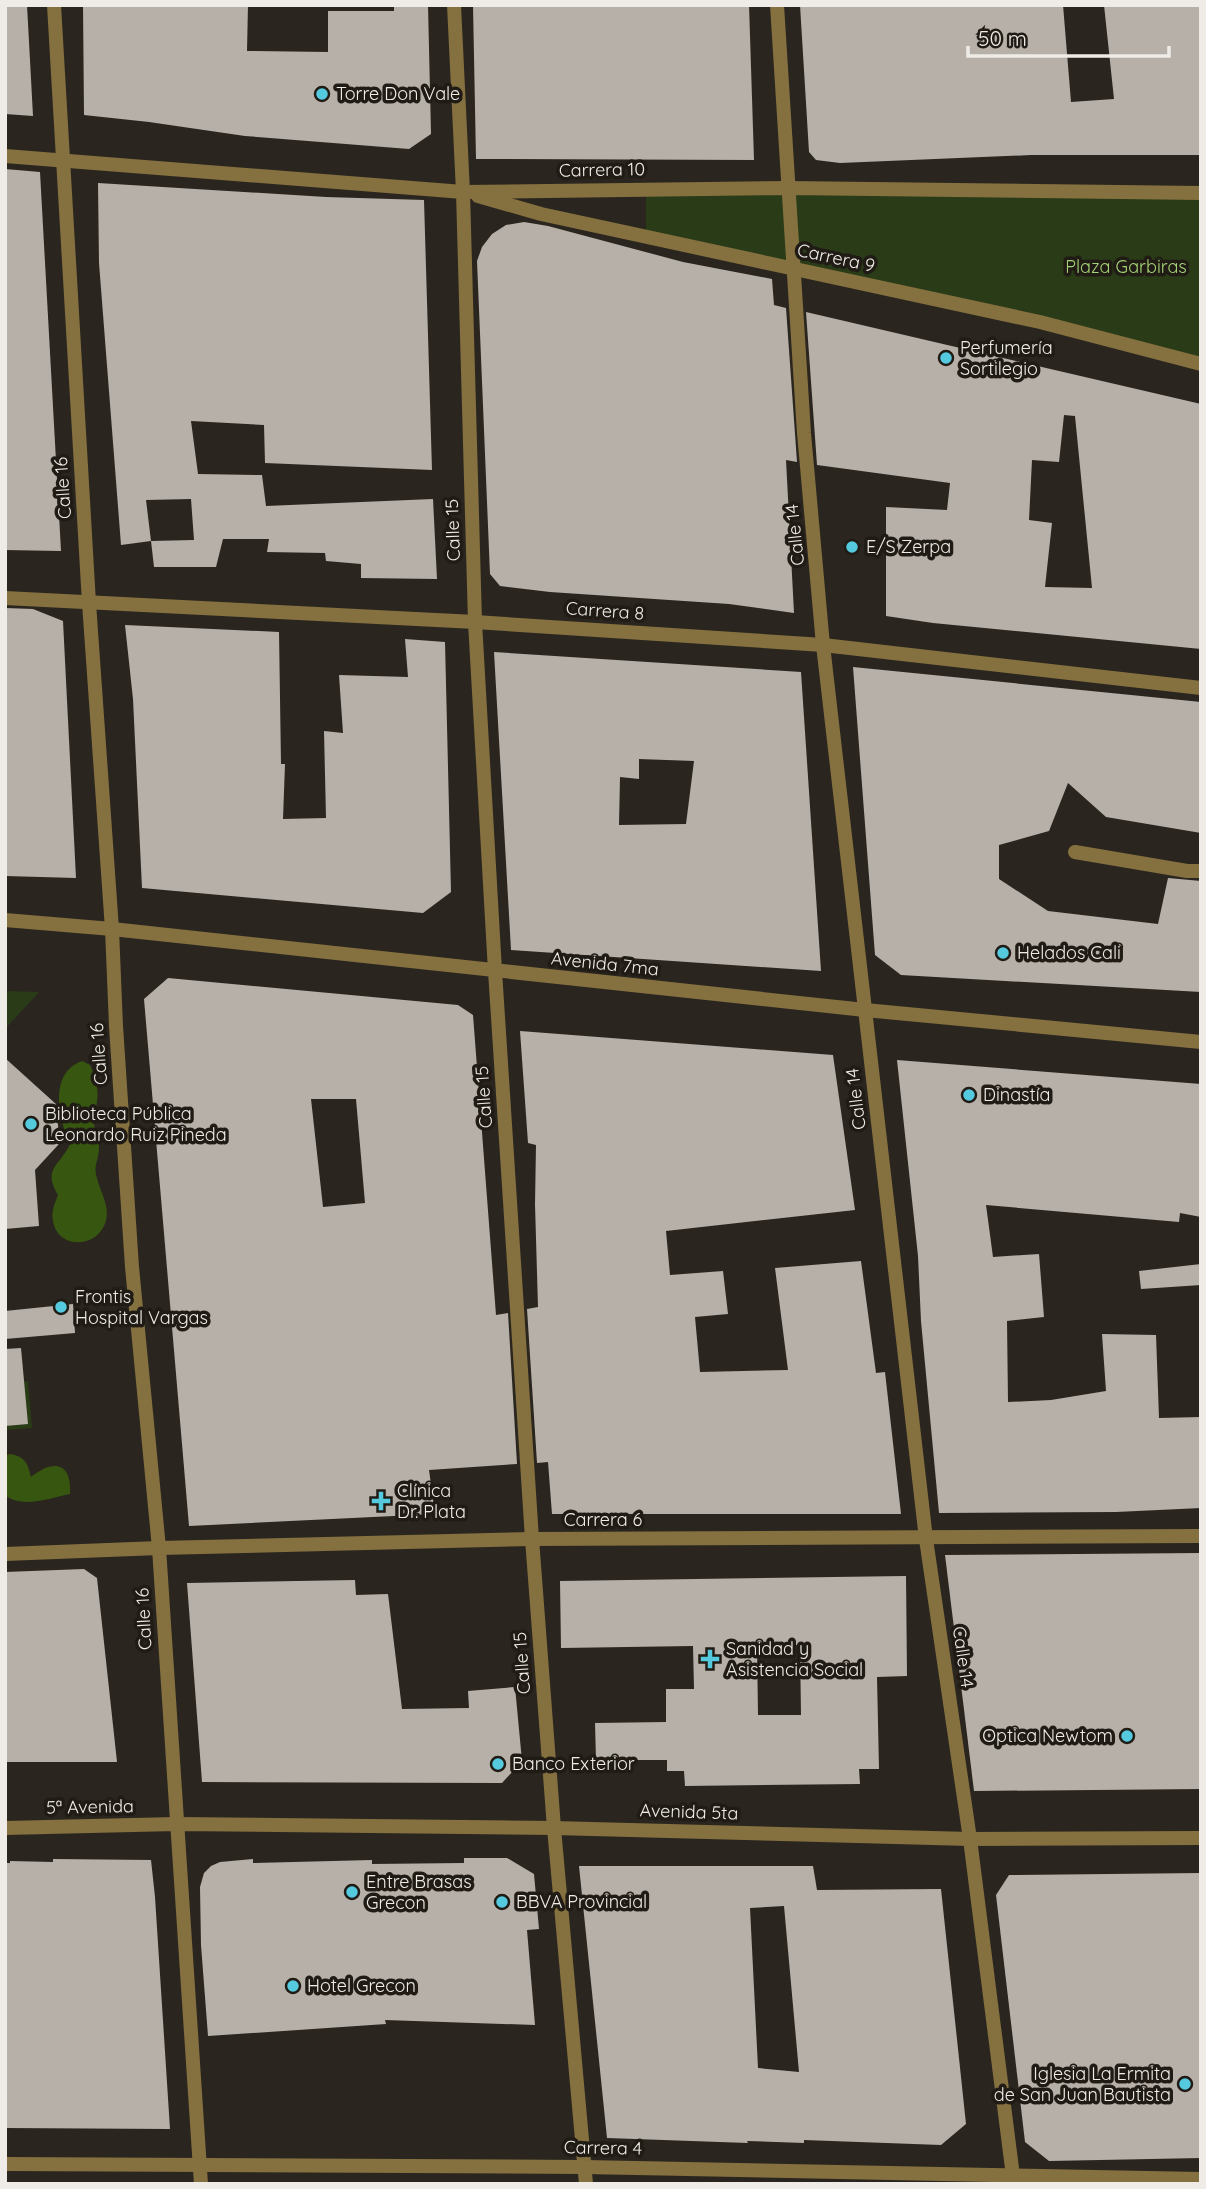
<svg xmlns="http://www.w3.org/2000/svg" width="1206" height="2189" font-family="Quicksand,sans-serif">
<rect width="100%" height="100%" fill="#2a261f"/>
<g fill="#293b17">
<path d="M646 189 1201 193V364L646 237Z"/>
<path d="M5 991 39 992 5 1029Z"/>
<path d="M28 1381 32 1428 5 1430V1383Z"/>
</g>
<g fill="#375610">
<path d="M82 1061 90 1065C96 1078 100 1092 96 1107 95 1110 92 1113 92 1117 93 1125 100 1136 99 1148 99 1157 94 1166 96 1174 99 1191 113 1209 104 1226 93 1249 57 1248 53 1221 51 1211 55 1203 58 1195 42 1168 60 1166 70 1144 59 1119 48 1073 82 1061Z"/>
<path d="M10 1454C24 1456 28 1463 31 1477 53 1459 72 1462 70 1494 50 1498 22 1509 5 1495V1456Z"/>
</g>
<g fill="#b7b0a8" fill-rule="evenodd">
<path d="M5 5H27L33 116 5 114Z"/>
<path d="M83 5H248L247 51 328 52V11H394V5H428L431 134 409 149 245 136 149 122 84 115Z"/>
<path d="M473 5H749L754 160 476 159Z"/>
<path d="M800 5H1063L1071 102 1114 99 1104 5H1201V155H1031L840 163 816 160 809 152Z"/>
<path d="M5 169 40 172 61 551 5 550Z"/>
<path d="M98 183 326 197 424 200 432 470 265 463 264 425 191 421 198 474 262 475 266 506 433 499 437 579 361 578V564L326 561 325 553 267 552 269 539H223L216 567H154L151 541 121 545 99 263ZM191 499 194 540 151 541 146 500Z"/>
<path d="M524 222 548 226 683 262 772 279 774 305 786 308 797 462 786 460 794 613 729 604 550 592 500 586 490 574 477 261 482 247 492 234 506 225Z"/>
<path d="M806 312 1201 404V649L933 623 886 616V507L947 510 950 483 817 465ZM1064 415 1075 416 1092 588 1045 587 1052 523 1029 520 1032 460 1059 462Z"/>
<path d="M5 608 33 609 63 621 76 878 5 876Z"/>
<path d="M125 625 279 632 281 764H285L283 819 326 818 324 731 343 733 339 675 408 677 405 639 445 642 451 892 423 913 142 888 133 699Z"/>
<path d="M494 652 801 672 821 971 511 950ZM639 759 694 761 686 824 619 825 620 777 639 779Z"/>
<path d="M853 667 1201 702V833L1106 817 1068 783 1049 831 999 845V879L1048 911 1158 924 1168 878 1201 881V992L901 975 875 955Z"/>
<path d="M168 978 458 1005 473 1015 496 1315 508 1313 517 1464 429 1470 435 1514 189 1526 144 999ZM311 1099H356L365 1203 323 1207Z"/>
<path d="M520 1031 833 1055 855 1210 666 1231 670 1275 723 1271 728 1314 695 1317 700 1372 788 1370 775 1268 861 1261 876 1373 885 1372 901 1514H552L548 1462 537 1463 527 1309 538 1307 535 1204 536 1145 528 1143Z"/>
<path d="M5 1058 57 1105 59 1144 35 1170 39 1226 5 1229Z"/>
<path d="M897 1060 1201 1084V1217L1180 1213 1179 1222 986 1205 993 1257 1039 1254 1044 1317 1007 1321 1008 1402 1051 1400 1106 1391 1102 1334 1156 1335 1159 1418 1201 1417V1508L1116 1512 939 1513 921 1321 918 1256Z"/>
<path d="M1201 1264V1285L1141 1289 1139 1271Z"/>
<path d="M73 1304 75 1333 5 1339V1311Z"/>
<path d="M21 1348 28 1424 5 1426V1349Z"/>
<path d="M1201 1553V1789L974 1791 945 1555Z"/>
<path d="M84 1569 97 1578 117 1762H5V1572Z"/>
<path d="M906 1576 907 1676 877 1677 879 1769H859L860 1784 685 1786 684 1771H667V1760H596L595 1723 666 1722V1689H694L693 1646 561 1648 560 1581ZM800 1645 801 1715H758L757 1646Z"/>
<path d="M355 1580 356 1595 388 1594 402 1709 469 1708 468 1691 515 1687 522 1761 502 1783 202 1782 187 1583Z"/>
<path d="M464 1858H507L534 1874 539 1929 527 1930 535 2025 385 2020 386 2024 208 2036 201 1945 200 1887 204 1873 211 1866 220 1862 253 1859V1863L372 1860V1864L464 1863Z"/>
<path d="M53 1859 151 1860 155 1897 170 2129 5 2128V1863H10V1861L53 1862Z"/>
<path d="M579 1866H813L817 1890 941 1889 966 2124 941 2145 804 2140V2143L747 2141 748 2143 607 2138ZM784 1906 799 2072 758 2068 750 1908Z"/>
<path d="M1201 1873V2158L1049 2161 1025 2142 996 1895 1009 1875Z"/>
</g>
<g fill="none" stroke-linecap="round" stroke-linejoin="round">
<g stroke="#85703f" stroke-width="14">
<path d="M54 5 89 603 112 929 116 1026 132 1267 159 1548 201 2184"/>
<path d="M454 5 463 192 475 622 495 971 532 1539 554 1828 586 2184"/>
<path d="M777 5 804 433 823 645 926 1539 970 1839 1014 2184"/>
<path d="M5 156 463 192 788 188 1201 193"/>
<path d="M478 196 541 214 1040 322 1201 364"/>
<path d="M5 598 475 622 823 645 1201 688"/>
<path d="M1075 852 1187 871H1201"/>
<path d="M5 1554 159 1548 532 1539 1201 1536"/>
<path d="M5 2164 584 2167 1201 2179"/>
</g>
<g stroke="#85703f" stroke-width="14">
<path d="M5 920 112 929 865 1010 1201 1042"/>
<path d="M5 1828 176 1824 554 1828 970 1839 1201 1838"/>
</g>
</g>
<g fill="#55cadf" stroke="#201c15" stroke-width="2.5">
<circle cx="322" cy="94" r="7"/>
<circle cx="946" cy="358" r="7"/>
<circle cx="852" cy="547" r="7"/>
<circle cx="1003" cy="953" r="7"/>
<circle cx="969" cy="1095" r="7"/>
<circle cx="31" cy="1124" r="7"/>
<circle cx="61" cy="1307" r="7"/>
<path d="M377.5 1490.5h7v7h7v7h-7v7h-7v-7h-7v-7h7z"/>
<path d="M706.5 1648.5h7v7h7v7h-7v7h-7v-7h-7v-7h7z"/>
<circle cx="1127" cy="1736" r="7"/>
<circle cx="498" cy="1764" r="7"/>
<circle cx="352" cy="1892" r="7"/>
<circle cx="502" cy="1902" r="7"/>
<circle cx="293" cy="1986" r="7"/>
<circle cx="1185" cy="2084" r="7"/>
</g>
<g text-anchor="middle" stroke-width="7" stroke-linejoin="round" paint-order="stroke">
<g font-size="18" fill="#efece7" stroke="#201c15" text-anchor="start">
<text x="336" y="100">Torre Don Vale</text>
<text x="960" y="354">Perfumería<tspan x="960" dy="21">Sortilegio</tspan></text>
<text x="866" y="553">E/S Zerpa</text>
<text x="1017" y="959">Helados Cali</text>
<text x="983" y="1101">Dinastía</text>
<text x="45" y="1120">Biblioteca Pública<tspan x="45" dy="21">Leonardo Ruiz Pineda</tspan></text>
<text x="75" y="1303">Frontis<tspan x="75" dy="21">Hospital Vargas</tspan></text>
<text x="397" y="1497">Clínica<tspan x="397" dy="21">Dr. Plata</tspan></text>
<text x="726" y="1655">Sanidad y<tspan x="726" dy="21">Asistencia Social</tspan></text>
<text x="1113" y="1742" text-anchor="end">Optica Newtom</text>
<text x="512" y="1770">Banco Exterior</text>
<text x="366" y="1888">Entre Brasas<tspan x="366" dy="21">Grecon</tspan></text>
<text x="516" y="1908">BBVA Provincial</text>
<text x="307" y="1992">Hotel Grecon</text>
<text x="1171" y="2080" text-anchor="end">Iglesia La Ermita<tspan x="1171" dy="21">de San Juan Bautista</tspan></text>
</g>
<g font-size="18" fill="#efece7" stroke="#201c15">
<text transform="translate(602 170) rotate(-1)" y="6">Carrera 10</text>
<text transform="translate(836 258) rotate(12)" y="6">Carrera 9</text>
<text transform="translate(63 488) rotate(-94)" y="6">Calle 16</text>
<text transform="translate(453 530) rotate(-92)" y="6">Calle 15</text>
<text transform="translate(795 535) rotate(-96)" y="6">Calle 14</text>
<text transform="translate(605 611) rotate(4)" y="6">Carrera 8</text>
<text transform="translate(605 964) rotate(6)" y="6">Avenida 7ma</text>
<text transform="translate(99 1054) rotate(-94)" y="6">Calle 16</text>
<text transform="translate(484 1097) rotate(-94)" y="6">Calle 15</text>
<text transform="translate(856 1099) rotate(-97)" y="6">Calle 14</text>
<text x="603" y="1526">Carrera 6</text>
<text transform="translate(144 1619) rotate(-93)" y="6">Calle 16</text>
<text transform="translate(963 1657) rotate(82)" y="6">Calle 14</text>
<text transform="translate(522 1663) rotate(-94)" y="6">Calle 15</text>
<text transform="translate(90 1807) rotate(-1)" y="6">5ª Avenida</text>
<text transform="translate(689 1812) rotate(2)" y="6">Avenida 5ta</text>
<text transform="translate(603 2148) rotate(1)" y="6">Carrera 4</text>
</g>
<g font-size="18" fill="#a3d375" stroke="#201c15">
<text x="1126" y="273">Plaza Garbiras</text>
</g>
</g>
<rect width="1206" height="2189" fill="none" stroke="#efece7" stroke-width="14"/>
<path d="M968 46v10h201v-10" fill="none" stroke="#efece7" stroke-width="3.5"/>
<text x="978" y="46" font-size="21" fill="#efece7" stroke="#201c15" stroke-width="5" paint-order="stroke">50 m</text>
</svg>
